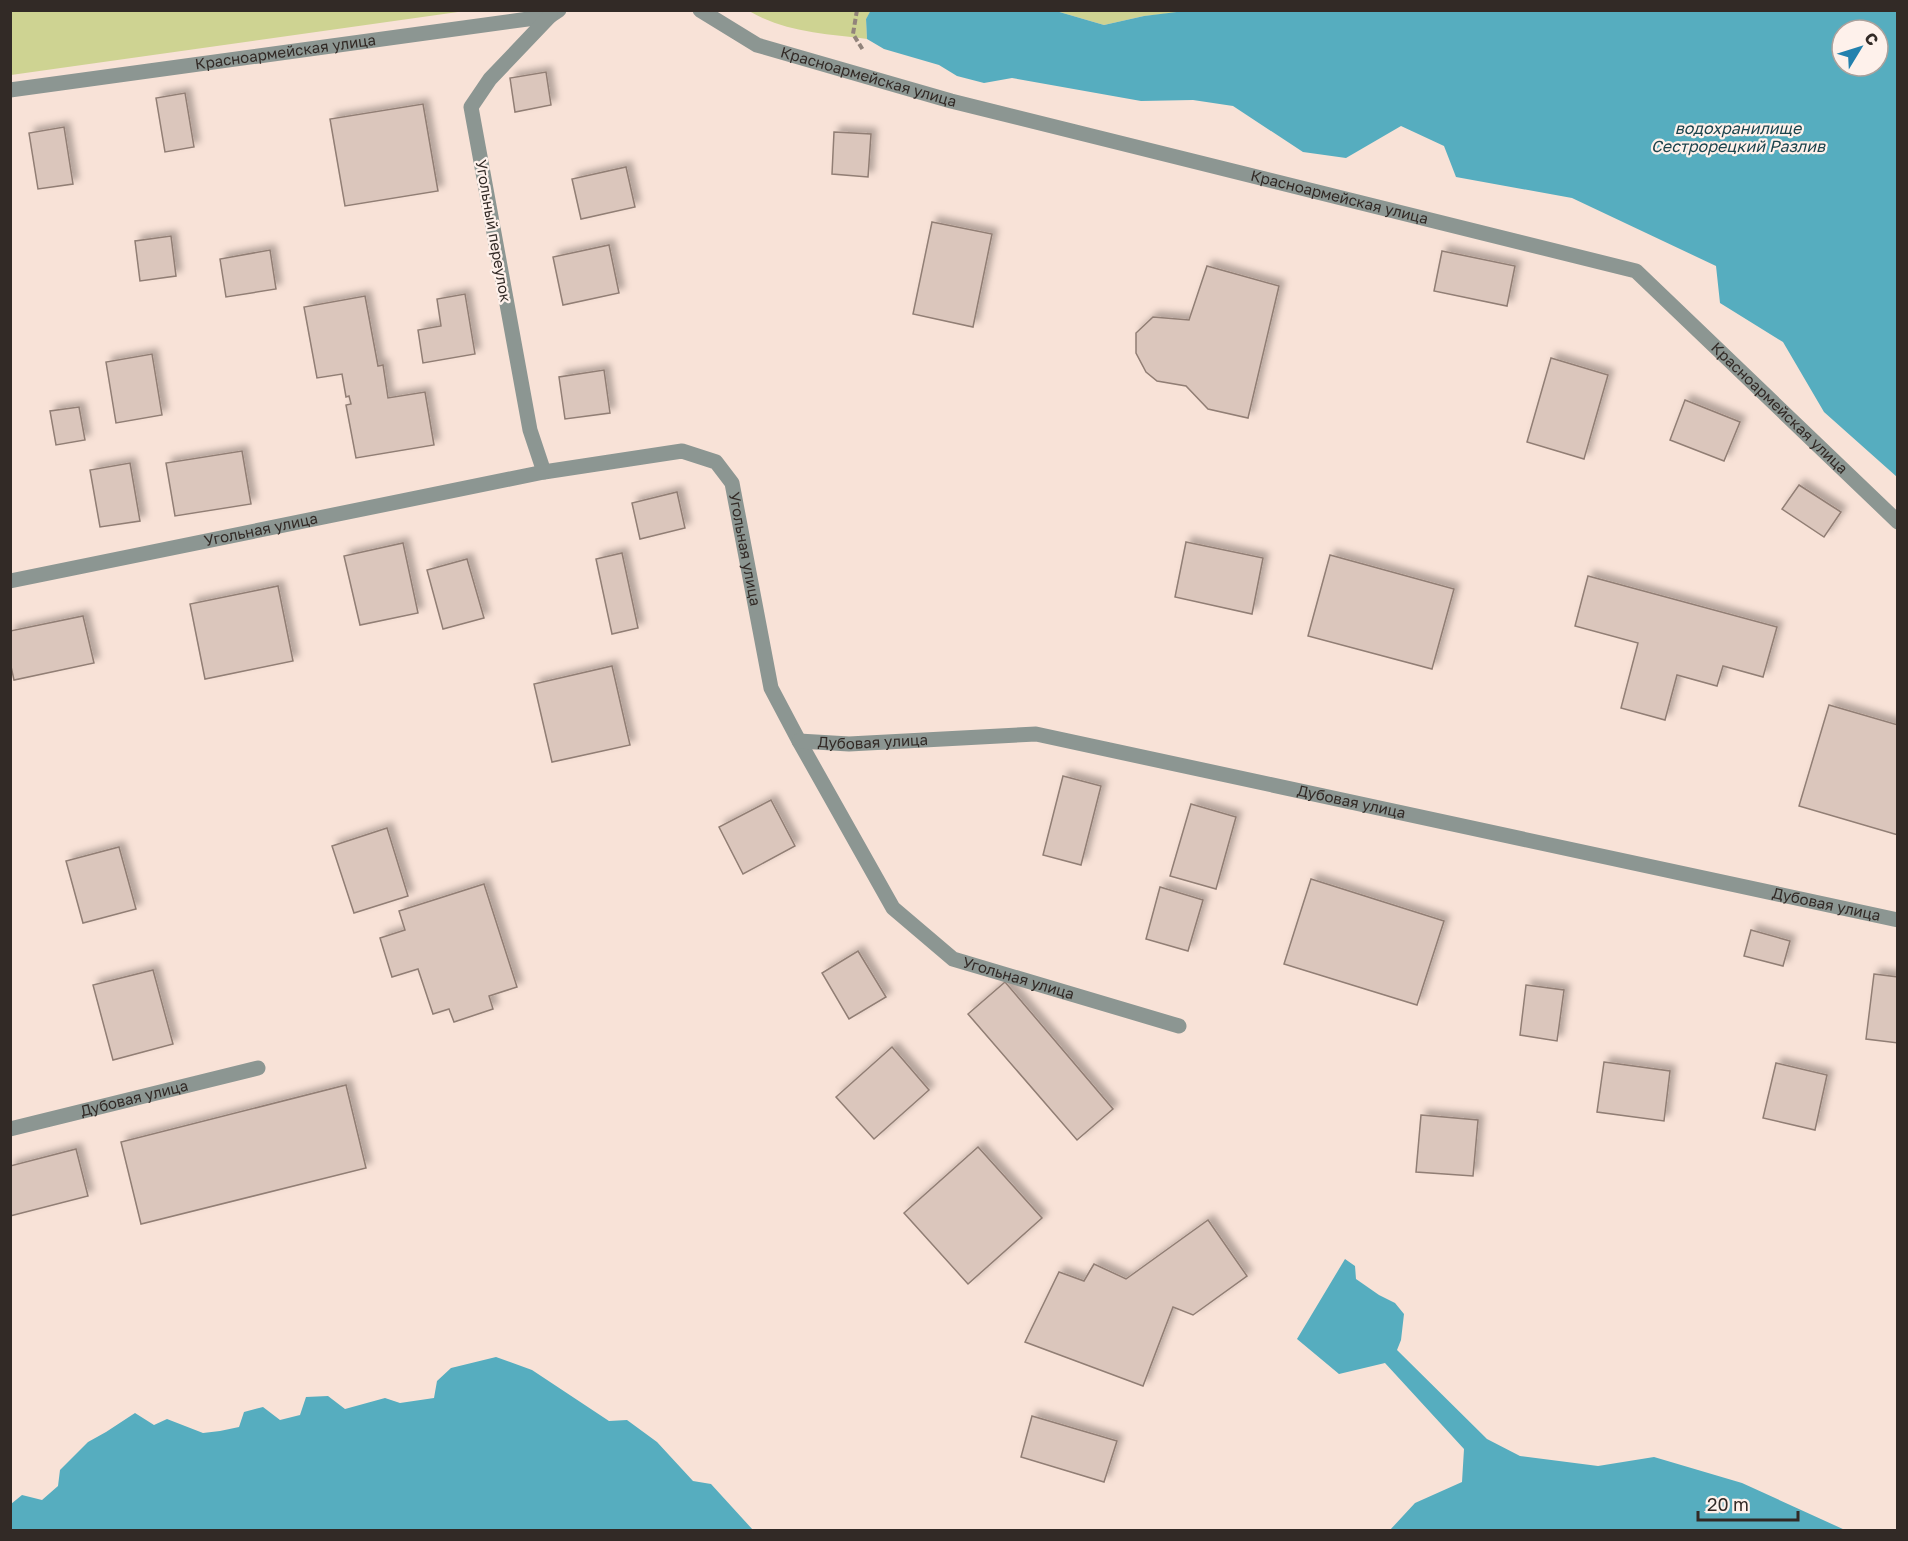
<svg xmlns="http://www.w3.org/2000/svg" width="1908" height="1541" font-family="'Golos Text',sans-serif">
<defs>
<filter id="shadow"><feDropShadow dx="5.5" dy="-5.5" stdDeviation="3" flood-color="#0004"/></filter>
</defs>
<rect width="100%" height="100%" fill="#f8e2d7"/>
<g fill="#ced392">
<path d="M11 10H465V11L11 75Z"/>
<path d="M749 11H871L866 19 867 39C826 34 784 32 749 11Z"/>
<path d="M1056 11H1193L1144 16 1104 25Z"/>
</g>
<g fill="#56adbf" fill-rule="evenodd">
<path d="M871 10 1056 11 1104 25 1144 16 1193 10 1897 11V477L1824 412 1783 342 1720 303 1716 266 1572 198 1456 177 1444 146 1401 126 1346 158 1303 152 1233 106 1193 100 1141 101 1012 78 984 83 957 76 939 65 884 49 867 39 866 19ZM1842 30H1878V66H1842Z"/>
<path d="M1345 1259 1355 1266 1356 1279 1379 1295 1395 1303 1404 1314 1401 1340 1397 1350 1487 1439 1520 1456 1598 1466 1654 1457 1742 1483 1845 1530H1390L1415 1503 1462 1482 1464 1449 1385 1363 1339 1374 1297 1339Z"/>
<path d="M496 1357 532 1370 609 1421 627 1420 657 1442 693 1481 711 1484 753 1530H11V1504L22 1495 42 1500 58 1486 60 1470 88 1442 106 1432 135 1413 154 1425 167 1419 203 1433 220 1431 239 1427 244 1412 263 1407 280 1420 300 1415 306 1397 328 1396 345 1409 385 1398 400 1403 434 1398 437 1381 451 1368Z"/>
</g>
<g fill="#dbc6bc" stroke="#917e74" stroke-width="1.5" filter="url(#shadow)">
<path d="M546 72 551 105 515 112 510 78Z"/>
<path d="M185 93 194 147 165 152 156 98Z"/>
<path d="M423 104 438 191 345 206 330 119Z"/>
<path d="M64 127 73 184 38 189 29 133Z"/>
<path d="M834 132 871 134 868 177 832 174Z"/>
<path d="M626 167 635 207 581 219 572 179Z"/>
<path d="M932 222 992 234 973 327 913 314Z"/>
<path d="M171 236 176 276 140 281 135 241Z"/>
<path d="M609 245 619 293 563 305 553 257Z"/>
<path d="M270 250 276 289 226 297 220 259Z"/>
<path d="M1442 251 1515 266 1507 306 1434 291Z"/>
<path d="M1207 266 1279 286 1248 418 1208 409 1186 386 1157 381 1146 372 1136 353V333L1153 317 1189 320Z"/>
<path d="M465 294 475 354 423 363 418 330 441 326 437 299Z"/>
<path d="M365 296 378 366 383 365 388 398 425 392 434 445 356 458 346 405 351 404 349 396 346 397 342 374 317 378 304 307Z"/>
<path d="M152 354 162 415 116 423 106 362Z"/>
<path d="M1551 358 1608 375 1584 459 1527 442Z"/>
<path d="M604 370 610 413 565 419 559 377Z"/>
<path d="M1685 400 1740 422 1724 461 1670 440Z"/>
<path d="M79 407 85 440 56 445 50 411Z"/>
<path d="M242 451 251 504 175 516 166 463Z"/>
<path d="M130 463 140 521 100 527 90 470Z"/>
<path d="M1799 485 1841 512 1824 537 1782 509Z"/>
<path d="M677 492 685 528 640 539 632 503Z"/>
<path d="M1186 542 1263 558 1252 614 1175 597Z"/>
<path d="M403 543 418 613 360 625 344 556Z"/>
<path d="M622 553 638 628 612 634 596 559Z"/>
<path d="M1330 555 1454 589 1432 669 1308 636Z"/>
<path d="M467 559 484 618 443 629 427 570Z"/>
<path d="M1588 576 1777 627 1763 677 1723 666 1717 686 1677 675 1665 720 1621 708 1638 643 1575 626Z"/>
<path d="M278 586 293 661 205 679 190 604Z"/>
<path d="M83 616 94 663 14 680 10 662V631Z"/>
<path d="M612 666 630 745 552 762 534 684Z"/>
<path d="M1829 705 1898 725V835L1799 806Z"/>
<path d="M1063 776 1101 786 1081 865 1043 855Z"/>
<path d="M771 800 795 846 743 874 719 827Z"/>
<path d="M1191 804 1236 817 1216 889 1170 876Z"/>
<path d="M387 828 408 896 354 913 332 846Z"/>
<path d="M119 847 136 909 83 923 66 861Z"/>
<path d="M1311 879 1444 921 1417 1005 1284 964Z"/>
<path d="M484 884 517 987 489 996 493 1009 454 1022 449 1009 433 1014 418 969 392 977 380 938 405 930 399 911Z"/>
<path d="M1160 887 1203 900 1188 951 1146 939Z"/>
<path d="M1751 930 1790 941 1783 966 1744 956Z"/>
<path d="M858 951 886 997 849 1019 822 973Z"/>
<path d="M153 970 173 1044 113 1060 93 985Z"/>
<path d="M1874 974 1898 977V1043L1866 1039Z"/>
<path d="M1005 982 1113 1109 1077 1140 968 1014Z"/>
<path d="M1526 985 1564 990 1557 1041 1520 1035Z"/>
<path d="M892 1047 929 1090 874 1139 836 1097Z"/>
<path d="M1604 1062 1670 1071 1664 1121 1597 1112Z"/>
<path d="M1776 1063 1827 1075 1815 1130 1763 1118Z"/>
<path d="M346 1085 366 1168 141 1224 121 1142Z"/>
<path d="M1421 1115 1478 1120 1473 1176 1416 1172Z"/>
<path d="M978 1147 1042 1218 968 1284 904 1213Z"/>
<path d="M76 1149 88 1196 10 1216V1166Z"/>
<path d="M1208 1220 1247 1276 1193 1315 1173 1307 1143 1386 1025 1342 1059 1272 1084 1281 1094 1264 1126 1279Z"/>
<path d="M1032 1416 1117 1441 1104 1482 1021 1457Z"/>
</g>
<g fill="none" stroke-linecap="round" stroke-linejoin="round">
<path stroke="#92837b" stroke-width="4" stroke-dasharray="6 3" stroke-linecap="butt" d="M857 10 853 34 863 50"/>
<g stroke="#8c9692" stroke-width="15">
<path id="s1" d="M700 10 757 45 951 101 1636 271 1898 522"/>
<path id="s2" d="M10 90 550 16 559 10"/>
<path d="M544 472 530 430 471 107 490 79 550 16"/>
<path id="s3" d="M10 581 544 472 682 451 716 462 732 483 771 688 799 741 893 908 953 959 1179 1026"/>
<path id="s4" d="M799 741 849 744 1036 734 1898 920"/>
<path id="s5" d="M10 1129 258 1068"/>
</g>
</g>
<g text-anchor="middle" stroke-width="4.5" stroke-linejoin="round" paint-order="stroke">
<g font-size="15" fill="#322a26" stroke="#fef1eb">
<text dy="5" stroke="none"><textPath href="#s2" startOffset="278">Красноармейская улица</textPath></text>
<text dy="5" stroke="none"><textPath href="#s1" startOffset="183">Красноармейская улица</textPath></text>
<text dy="5" stroke="none"><textPath href="#s1" startOffset="669">Красноармейская улица</textPath></text>
<text transform="translate(493 231) rotate(80)" y="5">Угольный переулок</text>
<text dy="5" stroke="none"><textPath href="#s1" startOffset="1173">Красноармейская улица</textPath></text>
<text dy="5" stroke="none"><textPath href="#s3" startOffset="256">Угольная улица</textPath></text>
<text dy="5" stroke="none"><textPath href="#s3" startOffset="814">Угольная улица</textPath></text>
<text dy="5" stroke="none"><textPath href="#s4" startOffset="74">Дубовая улица</textPath></text>
<text dy="5" stroke="none"><textPath href="#s4" startOffset="560">Дубовая улица</textPath></text>
<text dy="5" stroke="none"><textPath href="#s4" startOffset="1046">Дубовая улица</textPath></text>
<text dy="5" stroke="none"><textPath href="#s3" startOffset="1354">Угольная улица</textPath></text>
<text dy="5" stroke="none"><textPath href="#s5" startOffset="128">Дубовая улица</textPath></text>
</g>
<g font-size="16" font-style="italic" fill="#1b434c" stroke="#fef1eb">
<text x="1738" y="134">водохранилище<tspan x="1738" dy="18">Сестрорецкий Разлив</tspan></text>
</g>
</g>
<rect width="1908" height="1541" fill="none" stroke="#322a26" stroke-width="24"/>
<g transform="translate(1860 48) rotate(52)"><circle r="28" fill="#fef1eb" stroke="#aca19c" stroke-width="1.5"/>
<path d="M0-4.5L10 22L0 15L-10 22Z" fill="#2381ae"/>
<text y="-9" font-size="16" font-weight="bold" text-anchor="middle" fill="#322a26">С</text>
</g>
<path d="M1698 1511v9h100v-9" fill="none" stroke="#322a26" stroke-width="3"/>
<text x="1707" y="1511" font-size="18" fill="#322a26" stroke="#fef1eb" stroke-width="4.5" paint-order="stroke">20 m</text>
</svg>
